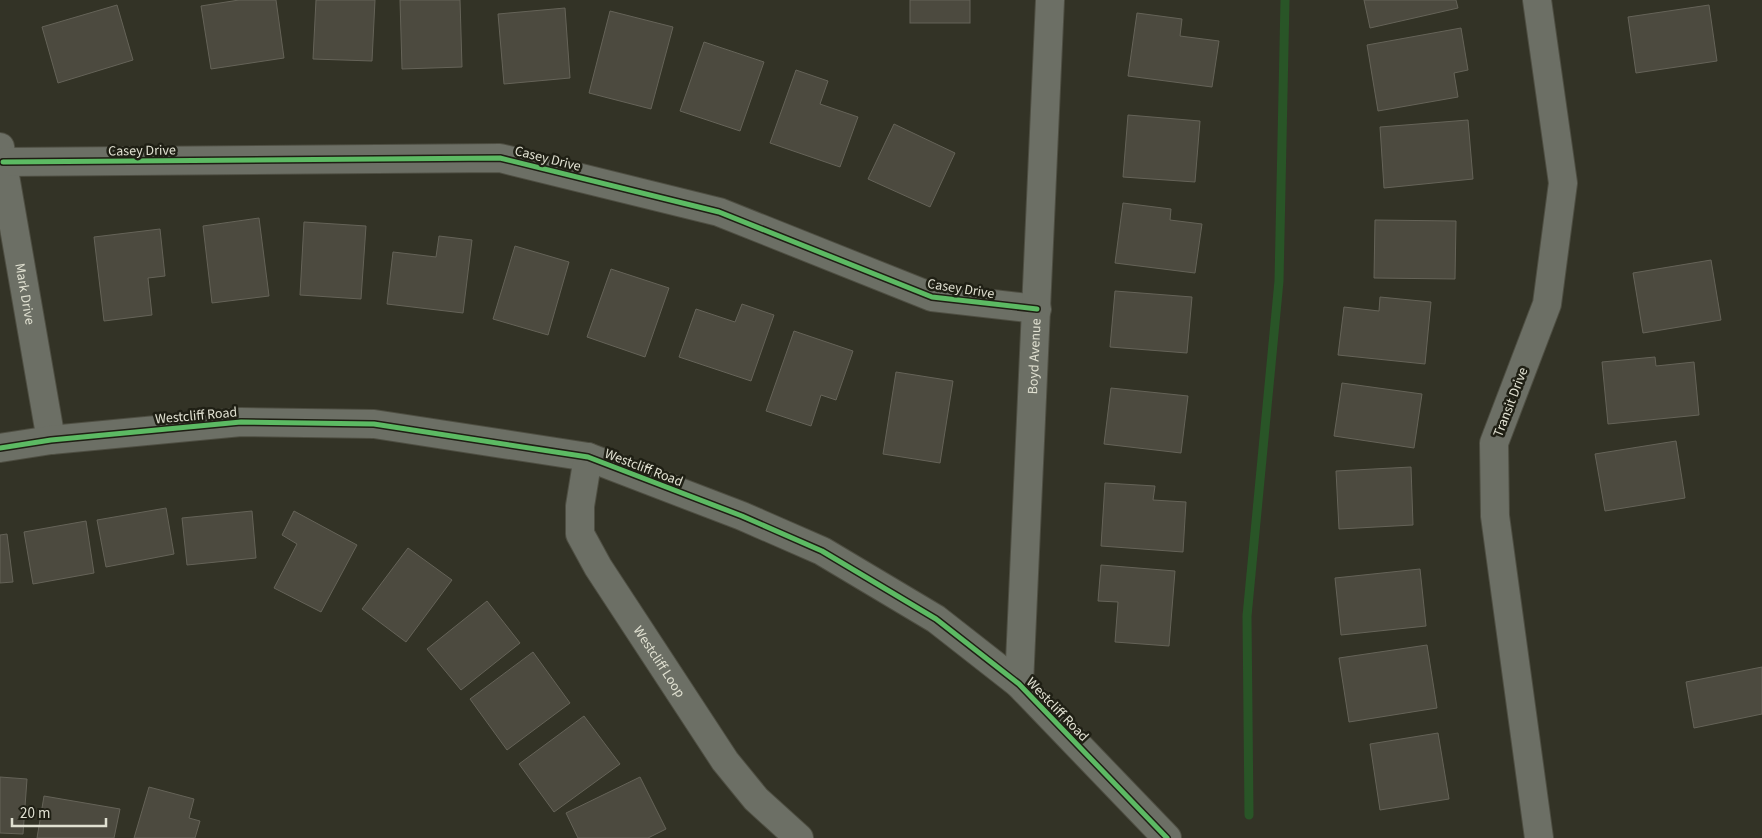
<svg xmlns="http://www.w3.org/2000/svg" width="1762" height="838" font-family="'Source Sans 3',sans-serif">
<rect width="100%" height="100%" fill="#333326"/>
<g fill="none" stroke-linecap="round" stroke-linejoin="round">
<path stroke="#295527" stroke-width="9" d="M1249 815 1247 616 1279 281 1285 0"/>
</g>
<g fill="#4c4a3f" stroke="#656358">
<path d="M239 0H276L284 58 211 69 201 6Z"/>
<path d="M316 0H375L372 61 313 59Z"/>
<path d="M400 0H460L462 67 402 69Z"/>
<rect x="910" y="0" width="60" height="23"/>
<path d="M1364 0H1456L1458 8 1370 28Z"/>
<path d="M117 5 133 60 58 83 42 27Z"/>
<path d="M1709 5 1717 61 1636 73 1628 17Z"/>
<path d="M565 8 570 78 504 84 498 14Z"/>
<path d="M610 11 673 27 651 109 589 93Z"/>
<path d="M1137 13 1182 19 1180 36 1219 41 1212 87 1128 76Z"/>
<path d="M1461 28 1468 70 1454 73 1458 97 1378 111 1367 45Z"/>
<path d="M704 42 764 62 740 131 680 111Z"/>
<path d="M796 70 828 81 820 104 858 117 840 167 770 143Z"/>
<path d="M1128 115 1200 121 1195 182 1123 177Z"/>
<path d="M1468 120 1473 179 1384 188 1380 127Z"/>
<path d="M894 124 955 153 930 207 868 179Z"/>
<path d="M1123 203 1171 209 1170 220 1202 224 1195 273 1115 263Z"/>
<path d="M259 218 269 296 212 303 203 226Z"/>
<path d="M1375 220 1456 221 1455 279 1374 278Z"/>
<path d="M304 222 366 226 361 299 300 295Z"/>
<path d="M160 229 165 276 148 278 152 315 104 321 94 237Z"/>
<path d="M439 236 472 240 463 313 387 304 393 252 436 257Z"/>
<path d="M515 246 569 262 548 335 493 319Z"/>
<path d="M1711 260 1721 320 1643 333 1633 273Z"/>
<path d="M611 269 669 288 645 357 587 337Z"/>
<path d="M1115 291 1192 297 1187 353 1110 347Z"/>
<path d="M1380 297 1431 302 1425 364 1338 355 1344 307 1379 311Z"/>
<path d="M742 304 774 315 751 381 679 357 696 309 735 322Z"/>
<path d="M794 331 853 351 836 400 821 395 811 426 766 411Z"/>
<path d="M1655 357 1656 366 1694 362 1699 415 1608 424 1602 362Z"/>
<path d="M896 372 953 381 940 463 883 454Z"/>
<path d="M1342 383 1422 394 1414 448 1334 436Z"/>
<path d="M1111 388 1188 396 1181 453 1104 444Z"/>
<path d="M1676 441 1685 498 1605 511 1595 454Z"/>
<path d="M1411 467 1413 525 1339 529 1336 471Z"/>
<path d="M1105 483 1155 486 1153 500 1186 502 1183 552 1101 546Z"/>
<path d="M166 508 174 554 106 567 97 520Z"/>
<path d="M252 511 256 558 187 565 182 518Z"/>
<path d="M294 511 357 545 321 612 274 588 297 544 282 535Z"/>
<path d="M86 521 94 573 33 584 24 532Z"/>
<path d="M7 534 13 582 0 583V535Z"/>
<path d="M408 548 452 580 406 642 362 609Z"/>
<path d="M1101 565 1175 571 1169 646 1115 642 1118 602 1098 601Z"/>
<path d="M1420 569 1426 626 1341 635 1335 578Z"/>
<path d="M487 601 520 643 461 690 427 649Z"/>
<path d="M1427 645 1437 708 1349 722 1339 658Z"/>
<path d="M533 652 570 703 507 750 470 699Z"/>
<path d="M1762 667V714L1694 728 1686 682Z"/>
<path d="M584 716 620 764 554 812 519 764Z"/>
<path d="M1438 733 1449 799 1380 810 1370 744Z"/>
<path d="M0 777 27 779 23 834 0 833Z"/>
<path d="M640 777 666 829 648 838H578L566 813Z"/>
<path d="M149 787 194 799 189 818 200 821 195 838H134Z"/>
<path d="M44 796 120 809 114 838H37Z"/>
</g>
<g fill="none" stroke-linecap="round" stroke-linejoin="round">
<defs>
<g id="minor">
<path d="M1537 0 1563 183 1547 304 1494 443 1495 516 1539 838"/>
<path id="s1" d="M0 147 51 440"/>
<path d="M3 162 500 158 719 212 932 297 1037 309"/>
<path d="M0 448 51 440 241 422 374 424 588 457 742 516 822 551 936 619 1019 684 1167 838"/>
<path id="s2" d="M588 457 580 506V534L598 567 725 761 756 799 799 838"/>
<path id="s3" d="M1019 684 1050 0"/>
</g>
</defs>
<use href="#minor" stroke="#4e4e42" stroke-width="30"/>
<use href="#minor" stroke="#6c6f65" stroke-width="28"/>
<defs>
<g id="cycleway">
<path d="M3 162 500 158 719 212 932 297 1037 309"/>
<path d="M0 448 51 440 241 422 374 424 588 457 742 516 822 551 936 619 1019 684 1167 838"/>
</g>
</defs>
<use href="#cycleway" stroke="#1f1f14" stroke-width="8"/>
<use href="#cycleway" stroke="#5cba63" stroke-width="5"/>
</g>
<g text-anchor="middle" stroke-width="5" stroke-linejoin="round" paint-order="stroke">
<g font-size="14" fill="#e0e0d1" stroke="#1f1f14">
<text transform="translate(142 150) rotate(-1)" y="5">Casey Drive</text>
<text transform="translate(548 158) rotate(14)" y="5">Casey Drive</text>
<text transform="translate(961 288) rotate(9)" y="5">Casey Drive</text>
<text dy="5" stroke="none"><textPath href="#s1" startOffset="149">Mark Drive</textPath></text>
<text dy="5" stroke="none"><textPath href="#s3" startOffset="328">Boyd Avenue</textPath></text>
<text transform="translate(1510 402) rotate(-69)" y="5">Transit Drive</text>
<text transform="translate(196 415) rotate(-5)" y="5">Westcliff Road</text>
<text transform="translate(644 467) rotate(21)" y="5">Westcliff Road</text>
<text dy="5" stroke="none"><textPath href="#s2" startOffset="228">Westcliff Loop</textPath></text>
<text transform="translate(1058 709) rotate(46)" y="5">Westcliff Road</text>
</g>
</g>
<path d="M12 818v8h94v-8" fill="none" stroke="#e0e0d1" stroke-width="2.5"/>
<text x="20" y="818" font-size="15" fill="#e0e0d1" stroke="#1f1f14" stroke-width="4" paint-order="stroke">20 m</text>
</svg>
